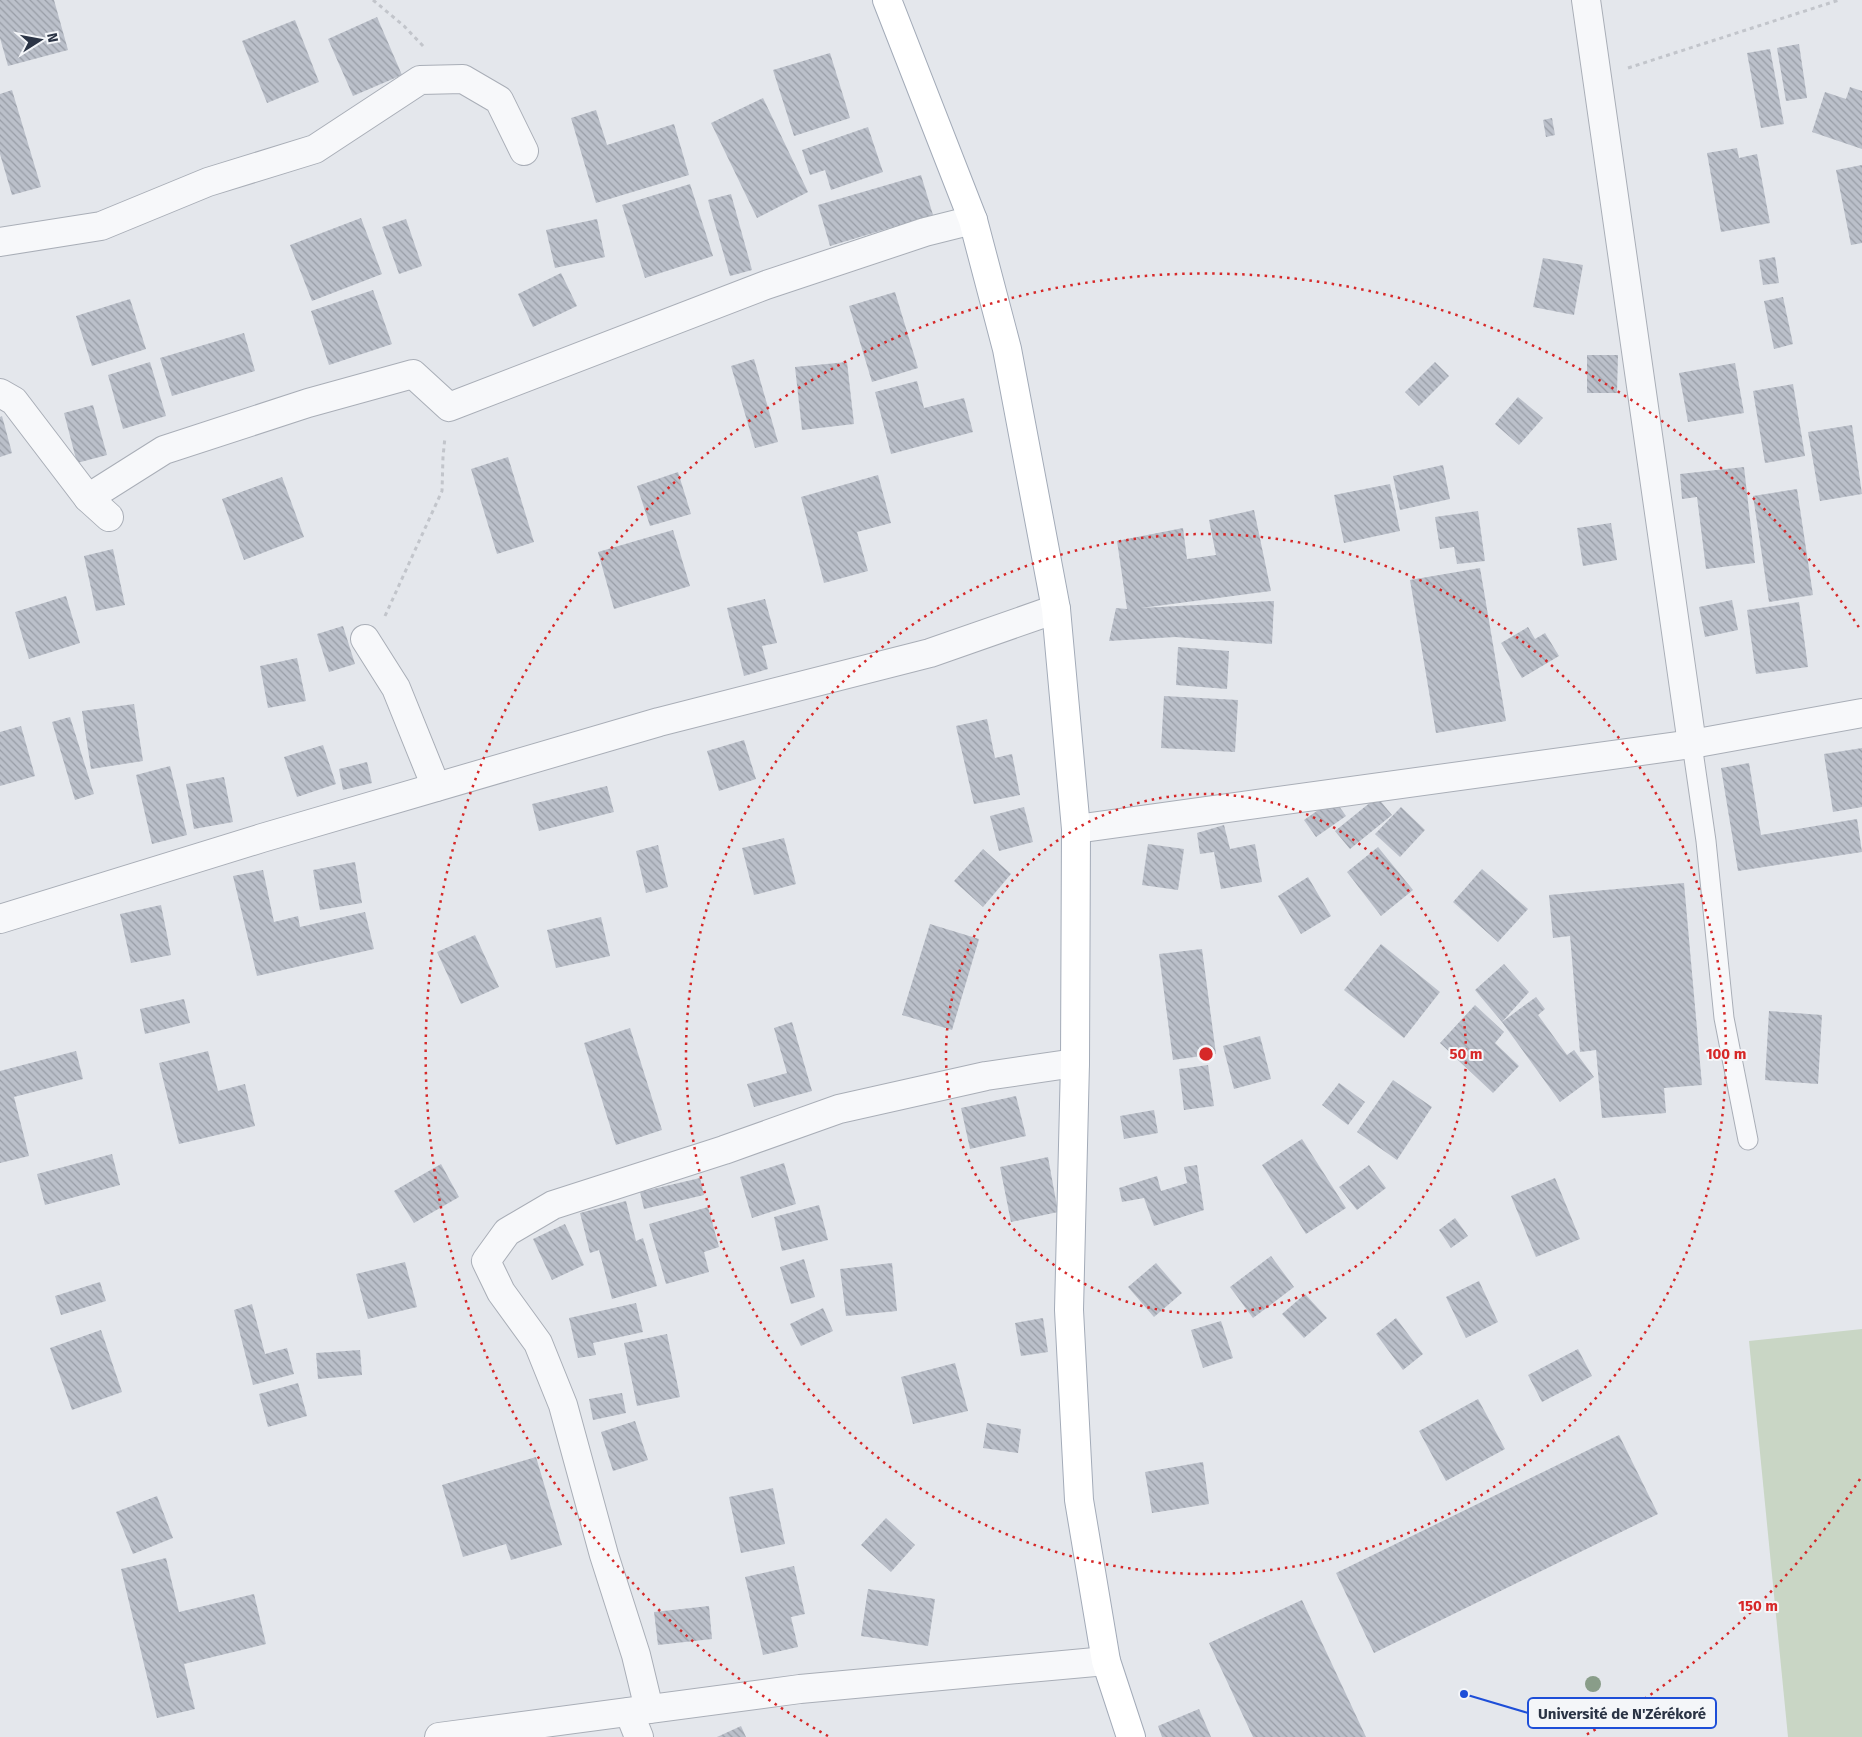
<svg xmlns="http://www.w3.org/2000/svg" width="1862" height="1737" font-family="'Fira Sans',sans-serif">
<defs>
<pattern id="building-back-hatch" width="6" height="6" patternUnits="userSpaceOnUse" patternTransform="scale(1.25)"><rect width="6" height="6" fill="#bbc0ca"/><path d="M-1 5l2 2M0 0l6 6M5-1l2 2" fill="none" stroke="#989da6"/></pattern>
</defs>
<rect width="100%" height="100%" fill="#e4e7ec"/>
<path fill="#c9d6c5" d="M1862 1329V1737H1788L1749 1341Z"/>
<g fill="url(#building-back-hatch)">
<path d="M0 0H54L68 50 8 66 0 38Z"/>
<path d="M377 17 402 75 353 96 328 39Z"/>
<path d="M295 20 319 82 267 103 242 41Z"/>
<path d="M1799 44 1807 98 1786 101 1777 48Z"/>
<path d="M1770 49 1784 124 1761 128 1747 53Z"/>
<path d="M830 53 850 118 794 136 773 70Z"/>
<path d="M1850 87 1862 91V149L1812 132 1825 92 1846 99Z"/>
<path d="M12 90 41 187 12 195 0 154V94Z"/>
<path d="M763 98 808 192 757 218 711 123Z"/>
<path d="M596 110 607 145 674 124 689 175 596 203 571 118Z"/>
<path d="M1552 118 1555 135 1546 137 1543 120Z"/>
<path d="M868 127 883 172 831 190 825 170 810 175 802 150Z"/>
<path d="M1737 148 1739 158 1757 154 1770 223 1721 232 1707 153Z"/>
<path d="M1862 165V243L1851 245 1836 170Z"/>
<path d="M921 175 933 215 830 246 818 205Z"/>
<path d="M690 184 713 256 645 278 622 205Z"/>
<path d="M731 194 752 270 730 276 708 200Z"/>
<path d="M361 218 382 274 312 301 290 245Z"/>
<path d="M406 219 422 266 399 274 382 227Z"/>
<path d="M597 219 605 257 555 268 546 230Z"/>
<path d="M1775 257 1779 283 1763 285 1759 260Z"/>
<path d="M1543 258 1583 265 1574 315 1533 307Z"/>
<path d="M561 273 577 306 533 327 518 294Z"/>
<path d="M373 290 392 344 329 365 311 311Z"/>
<path d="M895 292 918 368 872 382 849 306Z"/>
<path d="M1783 297 1793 344 1774 349 1764 301Z"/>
<path d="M130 299 146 349 92 366 76 316Z"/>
<path d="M244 333 255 371 172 396 160 358Z"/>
<path d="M1587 355H1618L1617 393H1587Z"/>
<path d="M754 359 778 442 755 448 731 366Z"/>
<path d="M150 362 166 416 123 429 108 375Z"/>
<path d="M847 362 854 424 802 430 795 367Z"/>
<path d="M1435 362 1449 376 1419 406 1405 392Z"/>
<path d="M1735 363 1744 413 1688 422 1679 373Z"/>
<path d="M917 381 924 408 964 398 973 432 891 454 875 392Z"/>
<path d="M1793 384 1805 456 1765 463 1753 391Z"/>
<path d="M1518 397 1543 418 1519 445 1495 424Z"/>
<path d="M93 405 107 455 77 463 64 413Z"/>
<path d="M2 416 12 453 0 457V417Z"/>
<path d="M1852 425 1862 494 1820 501 1808 432Z"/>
<path d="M508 457 534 542 497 554 471 469Z"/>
<path d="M1443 465 1450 499 1400 510 1393 476Z"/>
<path d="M1744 467 1755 563 1706 569 1697 497 1682 499 1680 474Z"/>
<path d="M678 472 691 514 650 526 637 486Z"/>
<path d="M878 475 891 523 857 532 868 571 824 583 801 497Z"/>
<path d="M282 477 304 537 244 560 222 499Z"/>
<path d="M1390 484 1400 531 1344 543 1334 495Z"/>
<path d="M1797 489 1813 595 1769 602 1753 496Z"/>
<path d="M1254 510 1271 591 1141 608 1274 601 1272 644 1175 637 1109 641 1116 608 1127 609 1117 541 1183 528 1187 559 1216 555 1209 520Z"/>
<path d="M1478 511 1485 561 1457 564 1454 547 1440 549 1435 517Z"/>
<path d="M1611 523 1617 560 1583 566 1577 528Z"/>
<path d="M673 530 690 586 614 609 598 552Z"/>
<path d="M113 549 125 605 96 611 84 556Z"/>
<path d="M1480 568 1506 721 1436 733 1410 580Z"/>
<path d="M66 596 80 643 29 659 15 612Z"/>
<path d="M765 599 777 643 762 646 768 669 744 676 727 608Z"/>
<path d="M1732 600 1738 630 1705 637 1699 607Z"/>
<path d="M1799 602 1808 667 1756 674 1747 610Z"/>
<path d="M343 626 355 664 329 672 317 634Z"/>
<path d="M1528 627 1535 639 1545 633 1559 656 1522 678 1501 643Z"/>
<path d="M1178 647 1229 651 1227 689 1176 685Z"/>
<path d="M297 658 306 701 268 708 260 666Z"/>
<path d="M1164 696 1238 700 1235 752 1161 748Z"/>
<path d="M134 704 143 761 91 769 82 711Z"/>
<path d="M70 717 94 794 75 800 52 722Z"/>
<path d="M987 719 995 758 1012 754 1020 795 974 804 956 726Z"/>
<path d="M21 726 35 776 0 786V732Z"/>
<path d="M744 740 756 779 719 791 707 751Z"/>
<path d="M323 745 336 784 297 797 284 757Z"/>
<path d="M1862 748V807L1833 812 1824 754Z"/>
<path d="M367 762 372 783 343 790 339 769Z"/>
<path d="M1749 763 1761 835 1857 819 1862 852 1738 871 1721 768Z"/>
<path d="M170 766 187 835 152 844 136 775Z"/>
<path d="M224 777 233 822 194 829 186 784Z"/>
<path d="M607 786 614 812 539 831 532 804Z"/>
<path d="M1377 797 1392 815 1350 849 1335 831Z"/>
<path d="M1334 799 1346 816 1316 837 1304 820Z"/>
<path d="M1024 807 1033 842 999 851 990 816Z"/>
<path d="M1401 807 1425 830 1400 857 1375 834Z"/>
<path d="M1224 825 1230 849 1255 844 1262 882 1221 889 1214 852 1200 854 1197 833Z"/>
<path d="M784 838 796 884 754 895 742 848Z"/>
<path d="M1148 844 1184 849 1178 890 1142 885Z"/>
<path d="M658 845 668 887 646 893 636 851Z"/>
<path d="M1378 847 1413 890 1381 916 1347 872Z"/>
<path d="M983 849 1011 874 983 907 954 881Z"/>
<path d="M355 862 362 903 320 910 313 870Z"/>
<path d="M1482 869 1528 909 1498 942 1453 902Z"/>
<path d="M263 870 274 922 298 916 300 927 365 912 374 949 257 976 233 876Z"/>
<path d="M1308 877 1331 916 1301 934 1278 896Z"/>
<path d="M1684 883 1702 1085 1664 1088 1666 1113 1602 1118 1596 1050 1580 1052 1570 936 1553 938 1549 895Z"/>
<path d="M161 905 171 955 131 963 120 914Z"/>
<path d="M601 917 610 956 556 968 547 930Z"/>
<path d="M930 924 979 939 952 1030 902 1015Z"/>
<path d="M475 935 499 987 461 1004 437 952Z"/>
<path d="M1381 944 1440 992 1404 1038 1344 990Z"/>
<path d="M1202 949 1216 1054 1173 1060 1159 954Z"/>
<path d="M1504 964 1529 992 1502 1022 1536 997 1545 1009 1538 1015 1567 1055 1574 1050 1594 1077 1560 1102 1502 1022 1475 990Z"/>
<path d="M184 999 190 1023 145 1034 140 1009Z"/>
<path d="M1475 1005 1504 1032 1495 1043 1519 1066 1493 1093 1440 1043Z"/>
<path d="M1769 1011 1822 1015 1818 1084 1765 1080Z"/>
<path d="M792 1022 812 1091 754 1107 747 1084 787 1073 774 1028Z"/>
<path d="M630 1028 662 1130 616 1145 584 1043Z"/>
<path d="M1260 1036 1271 1079 1234 1089 1223 1046Z"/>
<path d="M76 1051 83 1079 14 1097 29 1156 0 1163V1071Z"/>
<path d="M208 1051 218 1091 245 1084 255 1126 179 1144 159 1063Z"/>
<path d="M1208 1065 1214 1106 1184 1110 1179 1069Z"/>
<path d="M1393 1080 1432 1107 1397 1160 1357 1132Z"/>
<path d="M1339 1083 1365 1102 1348 1125 1322 1105Z"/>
<path d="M1016 1096 1026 1136 970 1149 961 1108Z"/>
<path d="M1154 1110 1158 1133 1124 1139 1120 1116Z"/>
<path d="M1302 1139 1346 1208 1306 1234 1262 1165Z"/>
<path d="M112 1154 120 1185 45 1205 37 1174Z"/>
<path d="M1048 1157 1058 1212 1011 1222 1000 1167Z"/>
<path d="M784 1163 796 1204 752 1218 740 1177Z"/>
<path d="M441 1164 459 1197 414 1223 394 1191Z"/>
<path d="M1197 1165 1204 1210 1154 1226 1144 1198 1122 1202 1119 1188 1157 1176 1161 1191 1187 1183 1184 1167Z"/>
<path d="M1369 1165 1386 1188 1357 1210 1339 1187Z"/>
<path d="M700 1178 704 1195 644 1209 640 1192Z"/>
<path d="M1555 1178 1580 1239 1536 1257 1511 1196Z"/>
<path d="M626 1201 636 1241 643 1238 657 1286 612 1299 599 1250 590 1253 580 1213Z"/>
<path d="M819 1205 828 1240 782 1251 774 1217Z"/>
<path d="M708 1207 719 1247 704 1252 709 1272 666 1284 649 1224Z"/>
<path d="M1455 1218 1468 1236 1451 1248 1439 1230Z"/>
<path d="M565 1224 584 1265 552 1280 533 1239Z"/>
<path d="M1271 1256 1294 1287 1253 1318 1230 1287Z"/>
<path d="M804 1259 815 1297 791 1304 780 1267Z"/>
<path d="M405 1262 417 1307 368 1319 356 1274Z"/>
<path d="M892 1263 897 1311 846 1316 840 1269Z"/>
<path d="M1156 1263 1182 1293 1154 1317 1128 1287Z"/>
<path d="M1479 1281 1498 1322 1466 1338 1446 1297Z"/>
<path d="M100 1282 106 1301 61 1315 55 1296Z"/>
<path d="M1305 1294 1327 1318 1304 1338 1282 1314Z"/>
<path d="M636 1303 643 1332 593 1343 596 1355 578 1358 569 1318Z"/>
<path d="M252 1304 265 1354 287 1348 294 1374 253 1385 234 1310Z"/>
<path d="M823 1308 833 1331 801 1346 790 1324Z"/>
<path d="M1043 1318 1048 1352 1021 1356 1015 1323Z"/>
<path d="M1396 1318 1423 1354 1403 1370 1376 1334Z"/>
<path d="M1221 1321 1233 1358 1203 1368 1191 1330Z"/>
<path d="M101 1330 122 1392 72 1410 50 1348Z"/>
<path d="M667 1334 680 1397 637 1406 624 1343Z"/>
<path d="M1578 1349 1592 1376 1542 1402 1528 1375Z"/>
<path d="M360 1350 362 1375 318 1379 316 1353Z"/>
<path d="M955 1363 968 1411 913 1424 901 1377Z"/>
<path d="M298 1383 307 1416 268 1427 259 1394Z"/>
<path d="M622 1393 626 1413 593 1420 589 1399Z"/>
<path d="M1478 1399 1505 1449 1446 1481 1419 1431Z"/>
<path d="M635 1421 648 1460 613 1471 601 1432Z"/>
<path d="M987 1423 1021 1429 1018 1453 983 1448Z"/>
<path d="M1619 1435 1658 1514 1374 1653 1336 1573Z"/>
<path d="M536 1457 562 1545 511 1560 506 1544 463 1557 442 1485Z"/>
<path d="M1203 1462 1209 1504 1152 1513 1145 1472Z"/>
<path d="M773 1488 785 1544 741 1553 729 1497Z"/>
<path d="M157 1496 173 1538 133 1554 116 1512Z"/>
<path d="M886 1518 915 1545 891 1572 861 1545Z"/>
<path d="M166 1558 179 1612 254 1594 266 1644 184 1664 195 1709 157 1718 121 1569Z"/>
<path d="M794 1566 805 1614 791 1617 798 1647 763 1655 745 1577Z"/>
<path d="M868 1589 935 1599 928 1646 861 1636Z"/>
<path d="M1302 1600 1366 1737H1253L1209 1643Z"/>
<path d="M709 1606 712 1639 658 1645 654 1612Z"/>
<path d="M1199 1709 1211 1737H1162L1158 1726Z"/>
<path d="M741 1726 746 1737H717Z"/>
</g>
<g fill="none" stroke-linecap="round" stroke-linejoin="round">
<defs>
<path id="lane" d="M1692 744 1706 841 1724 1018 1748 1140"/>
<g id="street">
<path d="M1586 0 1692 744"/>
<path d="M0 242 101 226 208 182 315 149 420 80 463 79 499 100 524 151"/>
<path d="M0 393 14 401 88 498 109 517"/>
<path d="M88 498 164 450 308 403 413 374 449 407 766 285 925 232 973 220"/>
<path d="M365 639 396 688 436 787"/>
<path d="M1076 829 1692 744 1862 713"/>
<path d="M0 919 262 838 659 722 930 653 1056 609"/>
<path d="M649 1709 636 1655 604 1555 563 1405 538 1343 501 1292 486 1261 507 1232 553 1205 724 1150 839 1109 986 1076 1075 1063"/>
<path d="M629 1712 639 1737"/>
<path d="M439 1737 800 1689 1106 1661"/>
</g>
<path id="primary" d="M887 0 973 220 1007 349 1056 609 1076 829 1075 1063 1069 1310 1079 1500 1106 1661 1131 1737"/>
</defs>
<use href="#lane" stroke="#a9aeb7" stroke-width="21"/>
<use href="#street" stroke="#a9aeb7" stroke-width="30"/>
<use href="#primary" stroke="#a3abb8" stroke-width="30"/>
<g stroke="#c2c5cb" stroke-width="3" stroke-dasharray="4 4" stroke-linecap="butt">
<path d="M373 0 404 26 425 48"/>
<path d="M1628 68 1839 0"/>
<path d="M385 616 442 491 443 457 445 437"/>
</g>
<use href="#lane" stroke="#f7f8fa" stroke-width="19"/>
<use href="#street" stroke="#f7f8fa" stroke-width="28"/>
<use href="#primary" stroke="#fff" stroke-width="28"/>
</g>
<circle fill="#899d89" cx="1593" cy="1684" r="8"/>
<g fill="none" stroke="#d62828" stroke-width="2.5" stroke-dasharray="2.5 5">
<circle cx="1206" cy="1054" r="260"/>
<circle cx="1206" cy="1054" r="520"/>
<path d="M1860 1479A780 780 0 0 1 1584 1736M828 1736A780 780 0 1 1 1860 629"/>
</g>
<circle cx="1206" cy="1054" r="8" fill="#d62828" stroke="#f4f6f9" stroke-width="2.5"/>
<g font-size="15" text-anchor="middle" font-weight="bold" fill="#d62828" stroke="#f4f6f9" stroke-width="4" stroke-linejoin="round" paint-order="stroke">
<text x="1466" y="1059">50 m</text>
<text x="1726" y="1059">100 m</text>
<text x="1758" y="1611">150 m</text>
</g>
<path fill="none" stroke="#1d4ed8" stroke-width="2" d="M1464 1694L1528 1713"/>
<circle fill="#1d4ed8" stroke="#f4f6f9" stroke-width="2" cx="1464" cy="1694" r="5"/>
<rect fill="#f4f6f9" stroke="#1d4ed8" stroke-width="2" x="1528" y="1698" width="188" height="30" rx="5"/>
<g font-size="15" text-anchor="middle" font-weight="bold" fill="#2b3445">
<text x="1622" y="1719">Université de N'Zérékoré</text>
</g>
<g transform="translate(40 40) rotate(79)" stroke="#f4f6f9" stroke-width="4" paint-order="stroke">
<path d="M0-4L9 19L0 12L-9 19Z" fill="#2b3445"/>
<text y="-8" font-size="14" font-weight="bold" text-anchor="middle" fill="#2b3445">N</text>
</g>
</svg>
